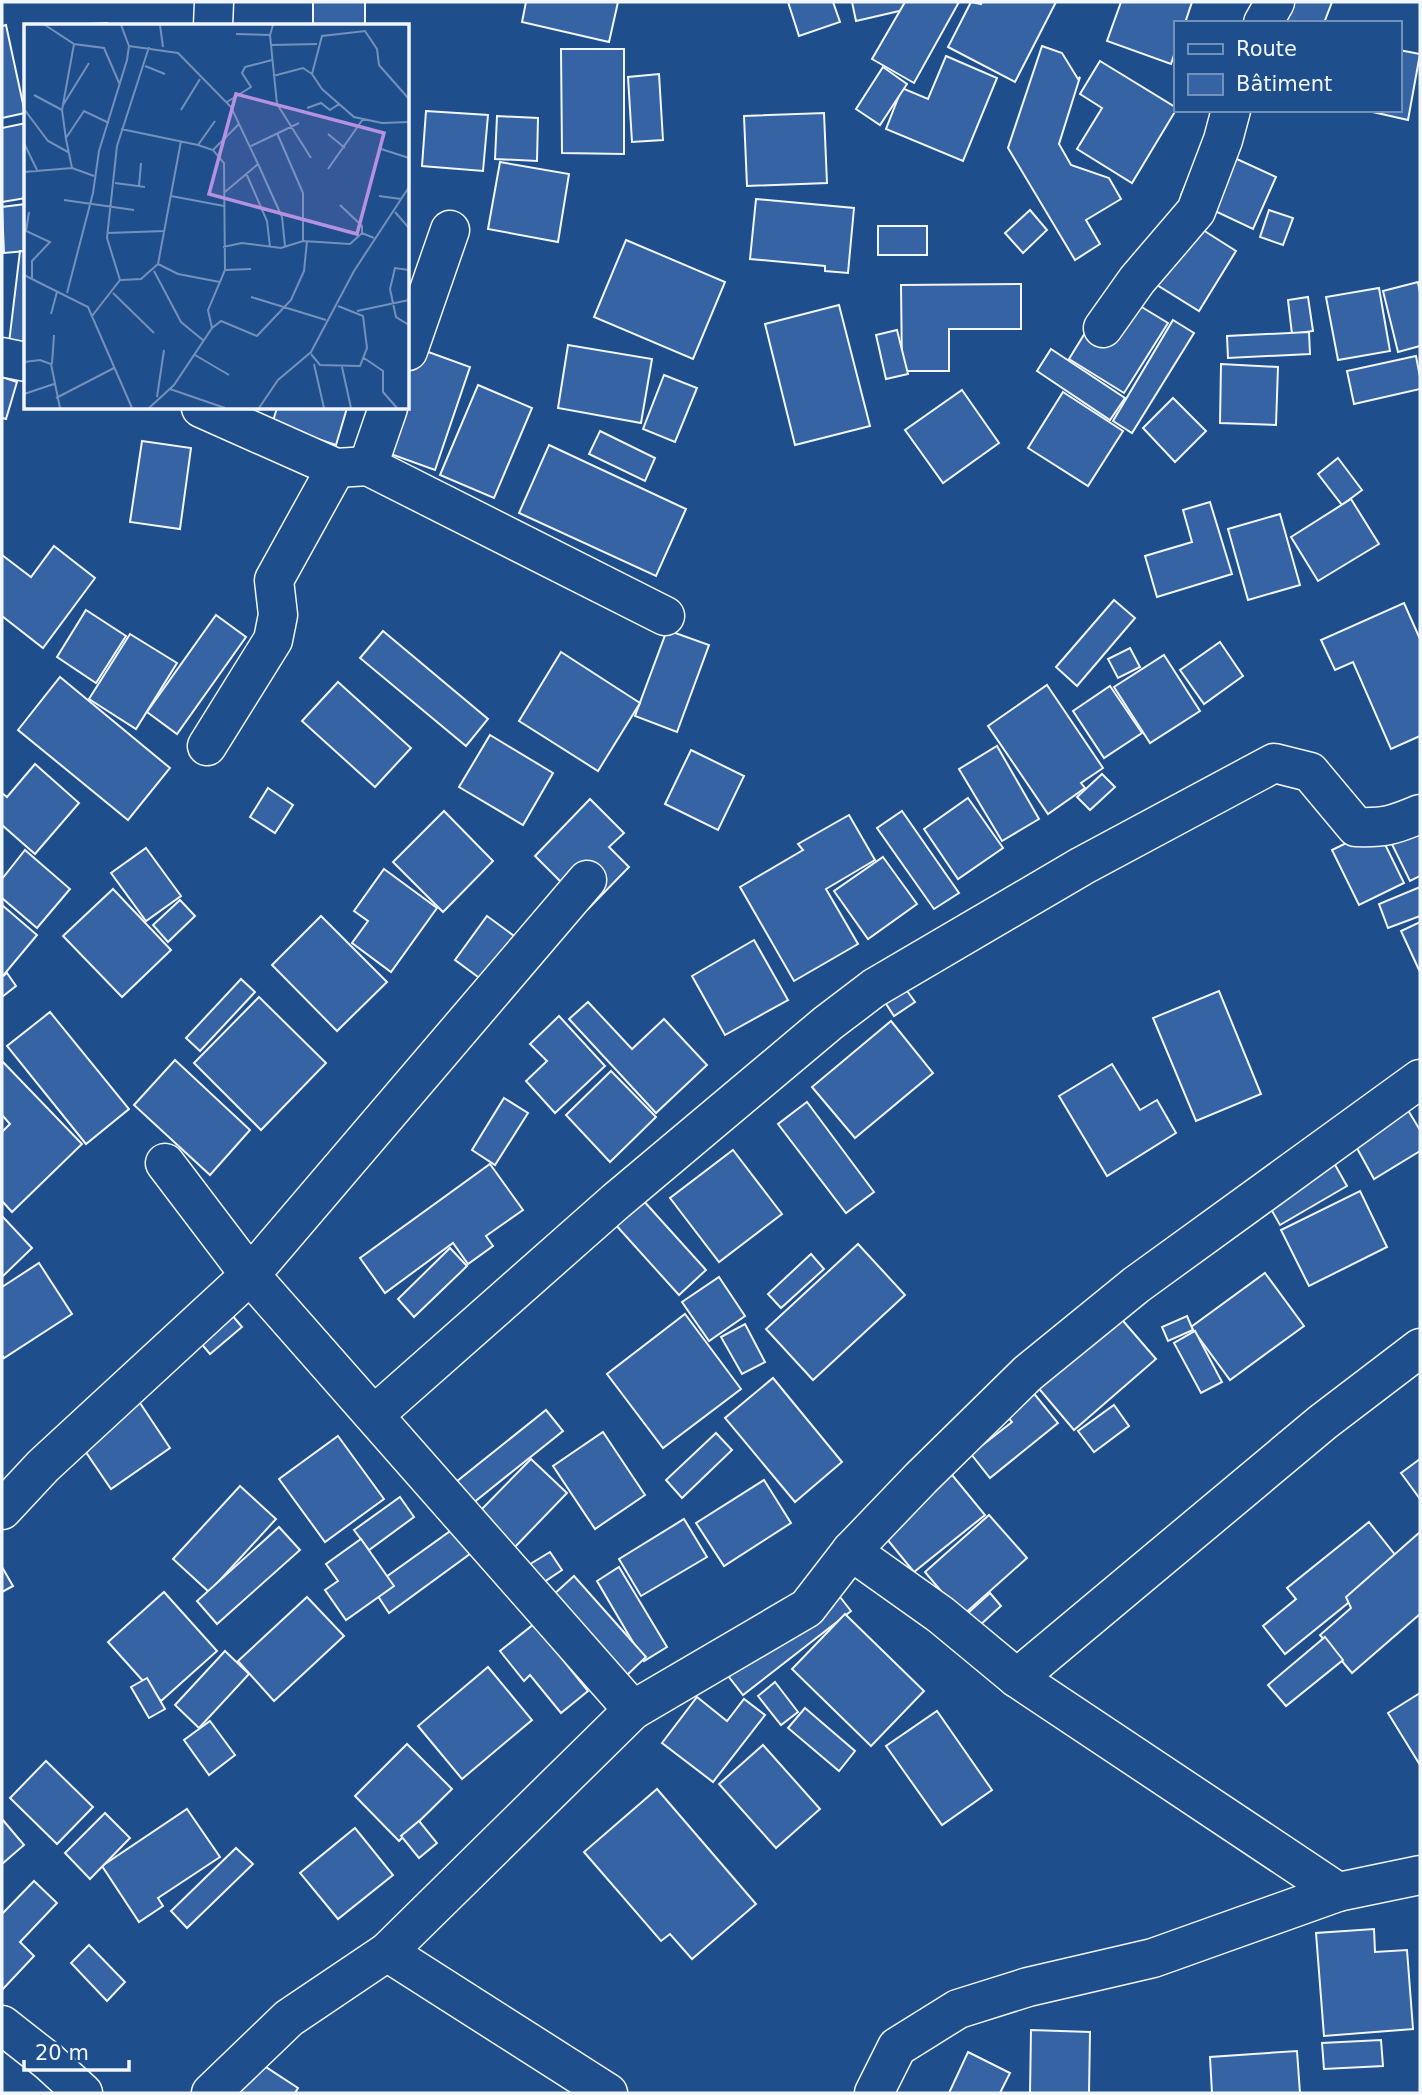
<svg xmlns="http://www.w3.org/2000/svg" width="1422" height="2095" font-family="'DejaVu Sans',sans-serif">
<rect width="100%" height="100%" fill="#1f4e8c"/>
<g fill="#3563a3" stroke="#f2f6ff" stroke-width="2">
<path d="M313 2H365V24H383V26H313Z"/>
<path d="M526 2H618L609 42 522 22Z"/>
<path d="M788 2H833L840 22 799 36Z"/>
<path d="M852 2H906L908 9 856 21Z"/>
<path d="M905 2H959L914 83 872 59Z"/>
<path d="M971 2 981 4 982 2H1056L1015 82 948 47Z"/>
<path d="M1121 2H1192L1185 23H1175V52L1171 64 1107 41Z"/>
<path d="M1271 2H1332L1324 23H1264Z"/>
<path d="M107 23 108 26H53Z"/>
<path d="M6 25 25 113 2 118V26Z"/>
<path d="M1042 46 1062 53 1078 79 1080 77 1059 144 1071 165 1109 178 1121 199 1086 220 1100 244 1075 260 1008 148Z"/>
<path d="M561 49H624V154L562 153Z"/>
<path d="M1399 50 1420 54 1408 120 1364 110H1399Z"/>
<path d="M946 56 997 78 963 161 886 129 902 88 928 99Z"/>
<path d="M1100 61 1175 107 1176 110 1132 183 1077 149 1102 108 1080 94Z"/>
<path d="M883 67 907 84 880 125 856 109Z"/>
<path d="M659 74 663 140 632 142 628 77Z"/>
<path d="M426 111 488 115 483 171 422 166Z"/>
<path d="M824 113 827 183 747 186 744 116Z"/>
<path d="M497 116 538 118 537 161 495 159Z"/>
<path d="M26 123V198L2 202V128Z"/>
<path d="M1204 144 1276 177 1253 229 1181 195Z"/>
<path d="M500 162 569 174 558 242 488 229Z"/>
<path d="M756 199 854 208 848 273 825 271V266L750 259Z"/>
<path d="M26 204V251L4 253 2 207Z"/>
<path d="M1030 210 1047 230 1023 253 1005 233Z"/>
<path d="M1269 210 1293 218 1283 245 1260 237Z"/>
<path d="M1173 211 1236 251 1199 311 1136 272Z"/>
<rect x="878" y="226" width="49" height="29"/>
<path d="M626 240 725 282 693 359 594 317Z"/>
<path d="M20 251 26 252V345L9 343Z"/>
<path d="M1418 282 1420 293V346L1398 352 1383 291Z"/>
<path d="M1021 284V329H949V371H902L901 285Z"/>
<path d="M1379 288 1390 351 1338 360 1326 297Z"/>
<path d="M1112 289 1168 323 1124 393 1069 359Z"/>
<path d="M1308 297 1313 331 1292 334 1288 300Z"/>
<path d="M839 305 870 426 795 445 765 324Z"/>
<path d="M1173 320 1194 333 1132 433 1113 421Z"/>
<path d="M897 330 908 374 886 379 876 335Z"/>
<path d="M1309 332 1310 354 1228 358 1227 336Z"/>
<path d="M409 345 470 367 435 470 374 448 387 408H408Z"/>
<path d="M568 345 652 359 641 423 558 408Z"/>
<path d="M1051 349 1125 398 1110 420 1037 371Z"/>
<path d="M1416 356 1420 377V389L1354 404 1347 371Z"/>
<path d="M1221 364 1278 367 1276 425 1220 423Z"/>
<path d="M664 375 697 388 675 442 643 429Z"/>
<path d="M2 377 17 382 6 419 2 418Z"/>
<path d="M478 385 532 408 494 498 440 475Z"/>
<path d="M962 390 999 443 943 483 905 430Z"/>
<path d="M1063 392 1123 431 1088 486 1028 448Z"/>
<path d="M1173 398 1206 431 1175 462 1143 428Z"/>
<path d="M277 408H347L336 445 272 424Z"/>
<path d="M600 431 655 458 645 481 589 454Z"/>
<path d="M142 441 191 448 180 529 130 522Z"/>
<path d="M549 445 686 509 656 576 519 513Z"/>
<path d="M1338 458 1362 490 1342 505 1318 474Z"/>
<path d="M1351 499 1379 544 1318 581 1291 537Z"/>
<path d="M1210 502 1232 574 1157 597 1145 556 1192 542 1183 510Z"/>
<path d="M1280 514 1300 585 1248 600 1228 529Z"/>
<path d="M54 546 95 578 43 648 2 616V555L31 577Z"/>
<path d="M1114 600 1135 618 1077 686 1056 667Z"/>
<path d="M1404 603 1420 639V736L1391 749 1353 662 1335 670 1321 640Z"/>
<path d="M86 610 126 636 96 683 57 657Z"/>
<path d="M216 615 246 637 177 734 147 712Z"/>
<path d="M667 630 709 645 677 732 635 716Z"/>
<path d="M383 631 488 719 466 746 360 658Z"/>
<path d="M130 634 177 663 136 729 89 699Z"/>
<path d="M1220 642 1243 676 1204 704 1180 670Z"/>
<path d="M1130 648 1140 667 1118 678 1108 659Z"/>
<path d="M561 652 640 703 598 771 519 721Z"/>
<path d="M1164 655 1200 711 1150 743 1114 687Z"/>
<path d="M60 677 170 768 128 820 18 730Z"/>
<path d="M338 682 411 748 375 787 302 721Z"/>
<path d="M1047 685 1103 768 1081 783 1085 788 1048 814 988 726Z"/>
<path d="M1110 686 1142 733 1104 758 1073 711Z"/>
<path d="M490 735 553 773 523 825 459 787Z"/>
<path d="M997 746 1039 819 1002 841 959 769Z"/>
<path d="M691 750 744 776 718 830 665 804Z"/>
<path d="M35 764 79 803 35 854 2 825V793L7 797Z"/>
<path d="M1102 774 1115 787 1090 810 1077 797Z"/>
<path d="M268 788 293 805 275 833 250 817Z"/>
<path d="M968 798 1003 848 958 879 924 829Z"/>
<path d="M590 799 624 833 609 847 629 867 588 909 535 856Z"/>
<path d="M1420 808V876L1410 881 1383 826Z"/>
<path d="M444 811 493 861 443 912 393 862Z"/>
<path d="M902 811 959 893 934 909 877 828Z"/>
<path d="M849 815 875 860 826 889 858 944 794 981 740 887 803 850 798 844Z"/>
<path d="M1377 828 1404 883 1359 905 1332 850Z"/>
<path d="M146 848 181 896 146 921 111 873Z"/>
<path d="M25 850 70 889 37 928 2 898V879Z"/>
<path d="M883 857 917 904 868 939 834 891Z"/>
<path d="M384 869 437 908 391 972 352 943 368 921 354 911Z"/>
<path d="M1420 887V916L1388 928 1379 904Z"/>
<path d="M113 889 171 950 122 997 63 936Z"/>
<path d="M180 900 195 916 168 942 153 925Z"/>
<path d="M2 905 37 935 2 977Z"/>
<path d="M321 916 387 982 337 1031 272 965Z"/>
<path d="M487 916 532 949 500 993 455 960Z"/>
<path d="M1420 922V972L1401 931Z"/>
<path d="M754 940 788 1000 725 1035 692 976Z"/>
<path d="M7 973 16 986 2 997V977Z"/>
<path d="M897 977 915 1002 894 1016 877 990Z"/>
<path d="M241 979 255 992 200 1051 186 1038Z"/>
<path d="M1219 991 1261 1094 1196 1121 1153 1018Z"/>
<path d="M259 997 326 1063 261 1130 194 1063Z"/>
<path d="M588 1002 632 1049 664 1019 707 1065 656 1113 569 1019Z"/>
<path d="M50 1012 129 1109 86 1144 7 1046Z"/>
<path d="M559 1016 605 1066 555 1113 526 1081 547 1061 530 1044Z"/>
<path d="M891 1021 933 1073 855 1138 812 1087Z"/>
<path d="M175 1060 250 1130 210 1175 134 1105Z"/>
<path d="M2 1061 82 1144 12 1212 2 1201V1132L10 1124 2 1115Z"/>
<path d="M1112 1064 1140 1110 1157 1100 1176 1133 1107 1176 1059 1096Z"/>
<path d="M611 1071 656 1117 610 1162 566 1115Z"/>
<path d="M504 1098 528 1113 495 1165 472 1150Z"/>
<path d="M807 1102 874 1192 846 1213 778 1124Z"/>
<path d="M1406 1107 1420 1130V1151L1374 1179 1352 1139Z"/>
<path d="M733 1150 782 1214 719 1262 670 1198Z"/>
<path d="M1334 1163 1347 1186 1280 1225 1267 1202Z"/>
<path d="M490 1164 523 1210 486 1236 493 1246 468 1264 453 1243 385 1293 360 1258Z"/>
<path d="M1360 1191 1387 1247 1309 1286 1281 1230Z"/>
<path d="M641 1198 706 1270 679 1295 614 1223Z"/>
<path d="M2 1216 32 1248 2 1277Z"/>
<path d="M858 1244 905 1295 813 1380 766 1329Z"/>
<path d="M450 1248 467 1266 414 1317 398 1299Z"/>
<path d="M811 1254 824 1269 781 1308 768 1294Z"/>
<path d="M39 1263 72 1314 4 1358 2 1355V1287Z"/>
<path d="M1265 1273 1304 1326 1230 1380 1191 1327Z"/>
<path d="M719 1277 745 1316 709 1341 682 1302Z"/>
<path d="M221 1302 242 1327 210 1354 189 1329Z"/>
<path d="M1111 1307 1156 1359 1074 1430 1030 1378Z"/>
<path d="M685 1314 741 1389 663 1448 607 1374Z"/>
<path d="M1187 1316 1193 1330 1168 1341 1162 1327Z"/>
<path d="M745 1324 765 1362 742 1374 721 1337Z"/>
<path d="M1195 1331 1222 1382 1201 1393 1174 1343Z"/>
<path d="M773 1378 842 1462 795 1502 725 1418Z"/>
<path d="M1027 1385 1058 1423 990 1478 971 1454 1012 1422 999 1406Z"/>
<path d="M138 1400 170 1448 111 1489 79 1442Z"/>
<path d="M1114 1405 1129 1426 1094 1452 1078 1431Z"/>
<path d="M546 1410 563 1431 473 1503 456 1482Z"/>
<path d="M603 1432 645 1495 595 1529 553 1466Z"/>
<path d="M716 1433 732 1450 682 1498 666 1480Z"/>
<path d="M338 1436 384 1499 325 1542 279 1479Z"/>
<path d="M531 1459 567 1493 513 1549 478 1513Z"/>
<path d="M1420 1459V1499L1401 1473Z"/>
<path d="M948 1470 985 1515 914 1572 877 1527Z"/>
<path d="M764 1480 791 1523 724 1566 696 1523Z"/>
<path d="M240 1486 276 1519 209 1592 173 1559Z"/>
<path d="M400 1497 414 1517 369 1550 354 1530Z"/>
<path d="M989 1515 1027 1558 962 1616 925 1572Z"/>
<path d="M684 1519 707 1557 641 1596 619 1559Z"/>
<path d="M1369 1522 1400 1561 1285 1654 1263 1626 1296 1599 1287 1588Z"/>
<path d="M279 1527 300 1550 217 1624 197 1601Z"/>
<path d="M456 1527 474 1551 389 1613 372 1587Z"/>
<path d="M1420 1532V1614L1352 1673 1320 1635 1351 1608 1346 1597Z"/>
<path d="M361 1539 394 1586 346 1620 325 1590 338 1581 326 1564Z"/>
<path d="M550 1552 562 1570 535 1588 522 1569Z"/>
<path d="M2 1567 13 1586 2 1592Z"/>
<path d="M619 1567 667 1647 644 1661 597 1581Z"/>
<path d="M574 1576 646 1657 626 1676 553 1595Z"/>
<path d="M833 1588 851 1611 743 1695 725 1672Z"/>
<path d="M164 1592 217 1651 161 1701 108 1642Z"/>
<path d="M990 1593 1001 1606 979 1626 968 1613Z"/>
<path d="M307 1597 344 1636 274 1701 238 1661Z"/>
<path d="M845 1614 924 1691 871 1746 792 1669Z"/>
<path d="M534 1624 588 1691 561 1713 530 1675 524 1681 500 1651Z"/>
<path d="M1325 1637 1343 1660 1286 1706 1268 1685Z"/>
<path d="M225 1651 249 1674 199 1728 175 1705Z"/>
<path d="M488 1667 532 1720 462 1779 418 1726Z"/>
<path d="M147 1678 165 1709 149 1718 131 1687Z"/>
<path d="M775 1682 798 1712 781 1725 758 1696Z"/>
<path d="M1420 1693V1765L1388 1713Z"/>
<path d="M697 1697 727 1721 744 1699 765 1715 713 1782 662 1743Z"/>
<path d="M805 1708 855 1751 839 1771 788 1728Z"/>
<path d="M937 1711 992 1790 942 1825 886 1746Z"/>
<path d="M210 1721 235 1755 209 1775 184 1740Z"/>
<path d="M407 1744 452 1789 399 1841 355 1796Z"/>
<path d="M763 1745 820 1809 776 1848 719 1784Z"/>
<path d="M46 1761 93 1807 57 1844 10 1798Z"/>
<path d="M657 1789 756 1904 692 1959 670 1934 661 1941 584 1852Z"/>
<path d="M187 1809 220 1857 158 1898 163 1906 139 1922 102 1866Z"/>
<path d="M105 1813 130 1838 90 1879 65 1853Z"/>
<path d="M2 1819 24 1845 2 1864Z"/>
<path d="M419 1821 437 1843 419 1858 401 1836Z"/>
<path d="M355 1828 393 1875 338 1919 300 1873Z"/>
<path d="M236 1848 253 1864 187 1928 171 1911Z"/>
<path d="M34 1881 57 1903 20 1942 34 1956 2 1990V1914Z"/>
<path d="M1374 1929 1375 1952 1407 1950 1413 2029 1324 2036 1316 1933Z"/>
<path d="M89 1945 125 1982 107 2001 71 1963Z"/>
<path d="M1031 2030 1090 2032 1089 2093H1030Z"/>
<path d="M1381 2040 1383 2066 1324 2069 1322 2043Z"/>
<path d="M1297 2051 1300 2093H1212L1210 2057Z"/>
<path d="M968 2052 1010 2073 1000 2093H949Z"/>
<path d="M249 2056 298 2088 295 2093H226Z"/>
</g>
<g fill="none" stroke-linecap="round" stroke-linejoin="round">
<defs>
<g id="minor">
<path d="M1263 23 1275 2"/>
<path d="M213 26 214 2"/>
<path d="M1103 328 1137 280 1196 211 1223 140 1231 110"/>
<path d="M408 351 450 230"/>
<path d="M2 357 26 362"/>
<path d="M201 408 336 468 368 466 665 616"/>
<path d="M368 466 388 408"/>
<path d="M207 746 273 640 278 615 274 580 336 468"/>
<path d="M165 1163 250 1275 633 1710"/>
<path d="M374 1415 615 1202 828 1023 874 988 1082 866 1274 763 1310 772 1356 827C1385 828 1394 825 1420 814"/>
<path d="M2 1510 43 1466 250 1275 587 880"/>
<path d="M851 1551 921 1478 1028 1373 1136 1285 1420 1079"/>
<path d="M1017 1678 1323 1422 1420 1348"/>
<path d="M387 1952 608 2093"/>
<path d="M2 2025 48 2061 83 2093"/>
<path d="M211 2093 289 2018 387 1952 633 1710 807 1608 851 1551 941 1615 1017 1678 1338 1892"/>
<path d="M874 2093 897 2047 958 2009 1028 1987 1153 1958 1338 1892 1420 1875"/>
</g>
</defs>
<use href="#minor" stroke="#f2f6ff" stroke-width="41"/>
<use href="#minor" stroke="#1f4e8c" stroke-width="38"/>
</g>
<g transform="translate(24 24)">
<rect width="385" height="385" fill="#1f4e8c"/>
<path fill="none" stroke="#7391ba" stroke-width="2" d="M21 1 50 20 80 24 96 61M136 1 139 23M249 1 246 11 253 80 287 134M212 10 246 11M50 20 38 86 42 115 48 144 70 152M248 21 293 20M105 22 154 29 207 83 234 140 201 168M121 42 141 50M249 52 279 44 288 50M10 71 38 86M385 75 355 41 353 25 341 7 298 12 288 50 298 65 330 93 358 99 385 98M203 78 227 63 218 49 221 43 248 36M39 81 65 39M283 84 297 79 306 86 315 80M0 85 24 117 44 128M157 86 176 55M97 105 174 121 189 126 200 139 201 246 184 286 188 304 150 361 125 384M253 109 279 169V217M304 110 321 124M42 114 60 87 85 99M0 119 13 146M174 121 191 97M227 122 275 99M354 124 385 134M189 126 215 100M234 140 258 193 261 222M304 145 339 95M0 148 48 144M222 149 243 197 246 223M91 159 121 163M115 162 117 139M147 172 200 182M355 172 377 175M40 176 110 186M316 181 338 202V209L350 214M5 188 2 207 26 218 8 237V254M371 188 385 204M83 209 141 207M199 223 218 219 257 224 279 217 326 220 338 209M134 240 154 250 196 258M201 246 227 245M385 246 371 244 366 265 372 293 385 301M130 247 157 298 180 317M0 251 64 283 108 384M97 256 117 255 134 240 157 117M43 269 69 169 75 127 103 36 105 22 97 1M89 269 130 309M227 273 302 296M333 287 385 276M27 290 33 268M68 292 96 256 83 214 93 122 125 23M188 304 197 297 233 312 267 276 280 247 283 217M287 330 296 341 336 342 343 324 339 292 314 282M171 331 205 351M340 334 359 347V368L373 384M0 338 16 336 27 340 36 384M28 340 30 311M290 340 300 384M318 343 327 384M146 365 201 384M0 370 30 360M133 373 140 326M32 374 90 344M235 384 254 356 287 328 330 247 385 163"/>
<path fill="#b691df" fill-opacity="0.15" stroke="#b691df" stroke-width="3.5" d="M212 70 360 109 333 210 185 170Z"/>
<rect width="385" height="385" fill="none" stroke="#f2f6ff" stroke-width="3.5"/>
</g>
<rect width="1422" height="2095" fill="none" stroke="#f2f6ff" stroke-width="7"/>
<rect x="1174" y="21" width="228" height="91" fill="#1f4e8c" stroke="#7391ba" stroke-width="2"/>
<rect x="1188" y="44" width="35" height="10" fill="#1f4e8c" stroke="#7391ba" stroke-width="2"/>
<text x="1236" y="56" font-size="21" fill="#f2f6ff">Route</text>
<rect x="1188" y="74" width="35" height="21" fill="#3563a3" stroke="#7391ba" stroke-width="2"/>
<text x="1236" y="91" font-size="21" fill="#f2f6ff">Bâtiment</text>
<path d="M24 2060v10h105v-10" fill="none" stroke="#f2f6ff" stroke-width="3.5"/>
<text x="35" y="2060" font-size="21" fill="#f2f6ff" stroke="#1f4e8c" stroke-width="5" paint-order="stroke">20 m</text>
</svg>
